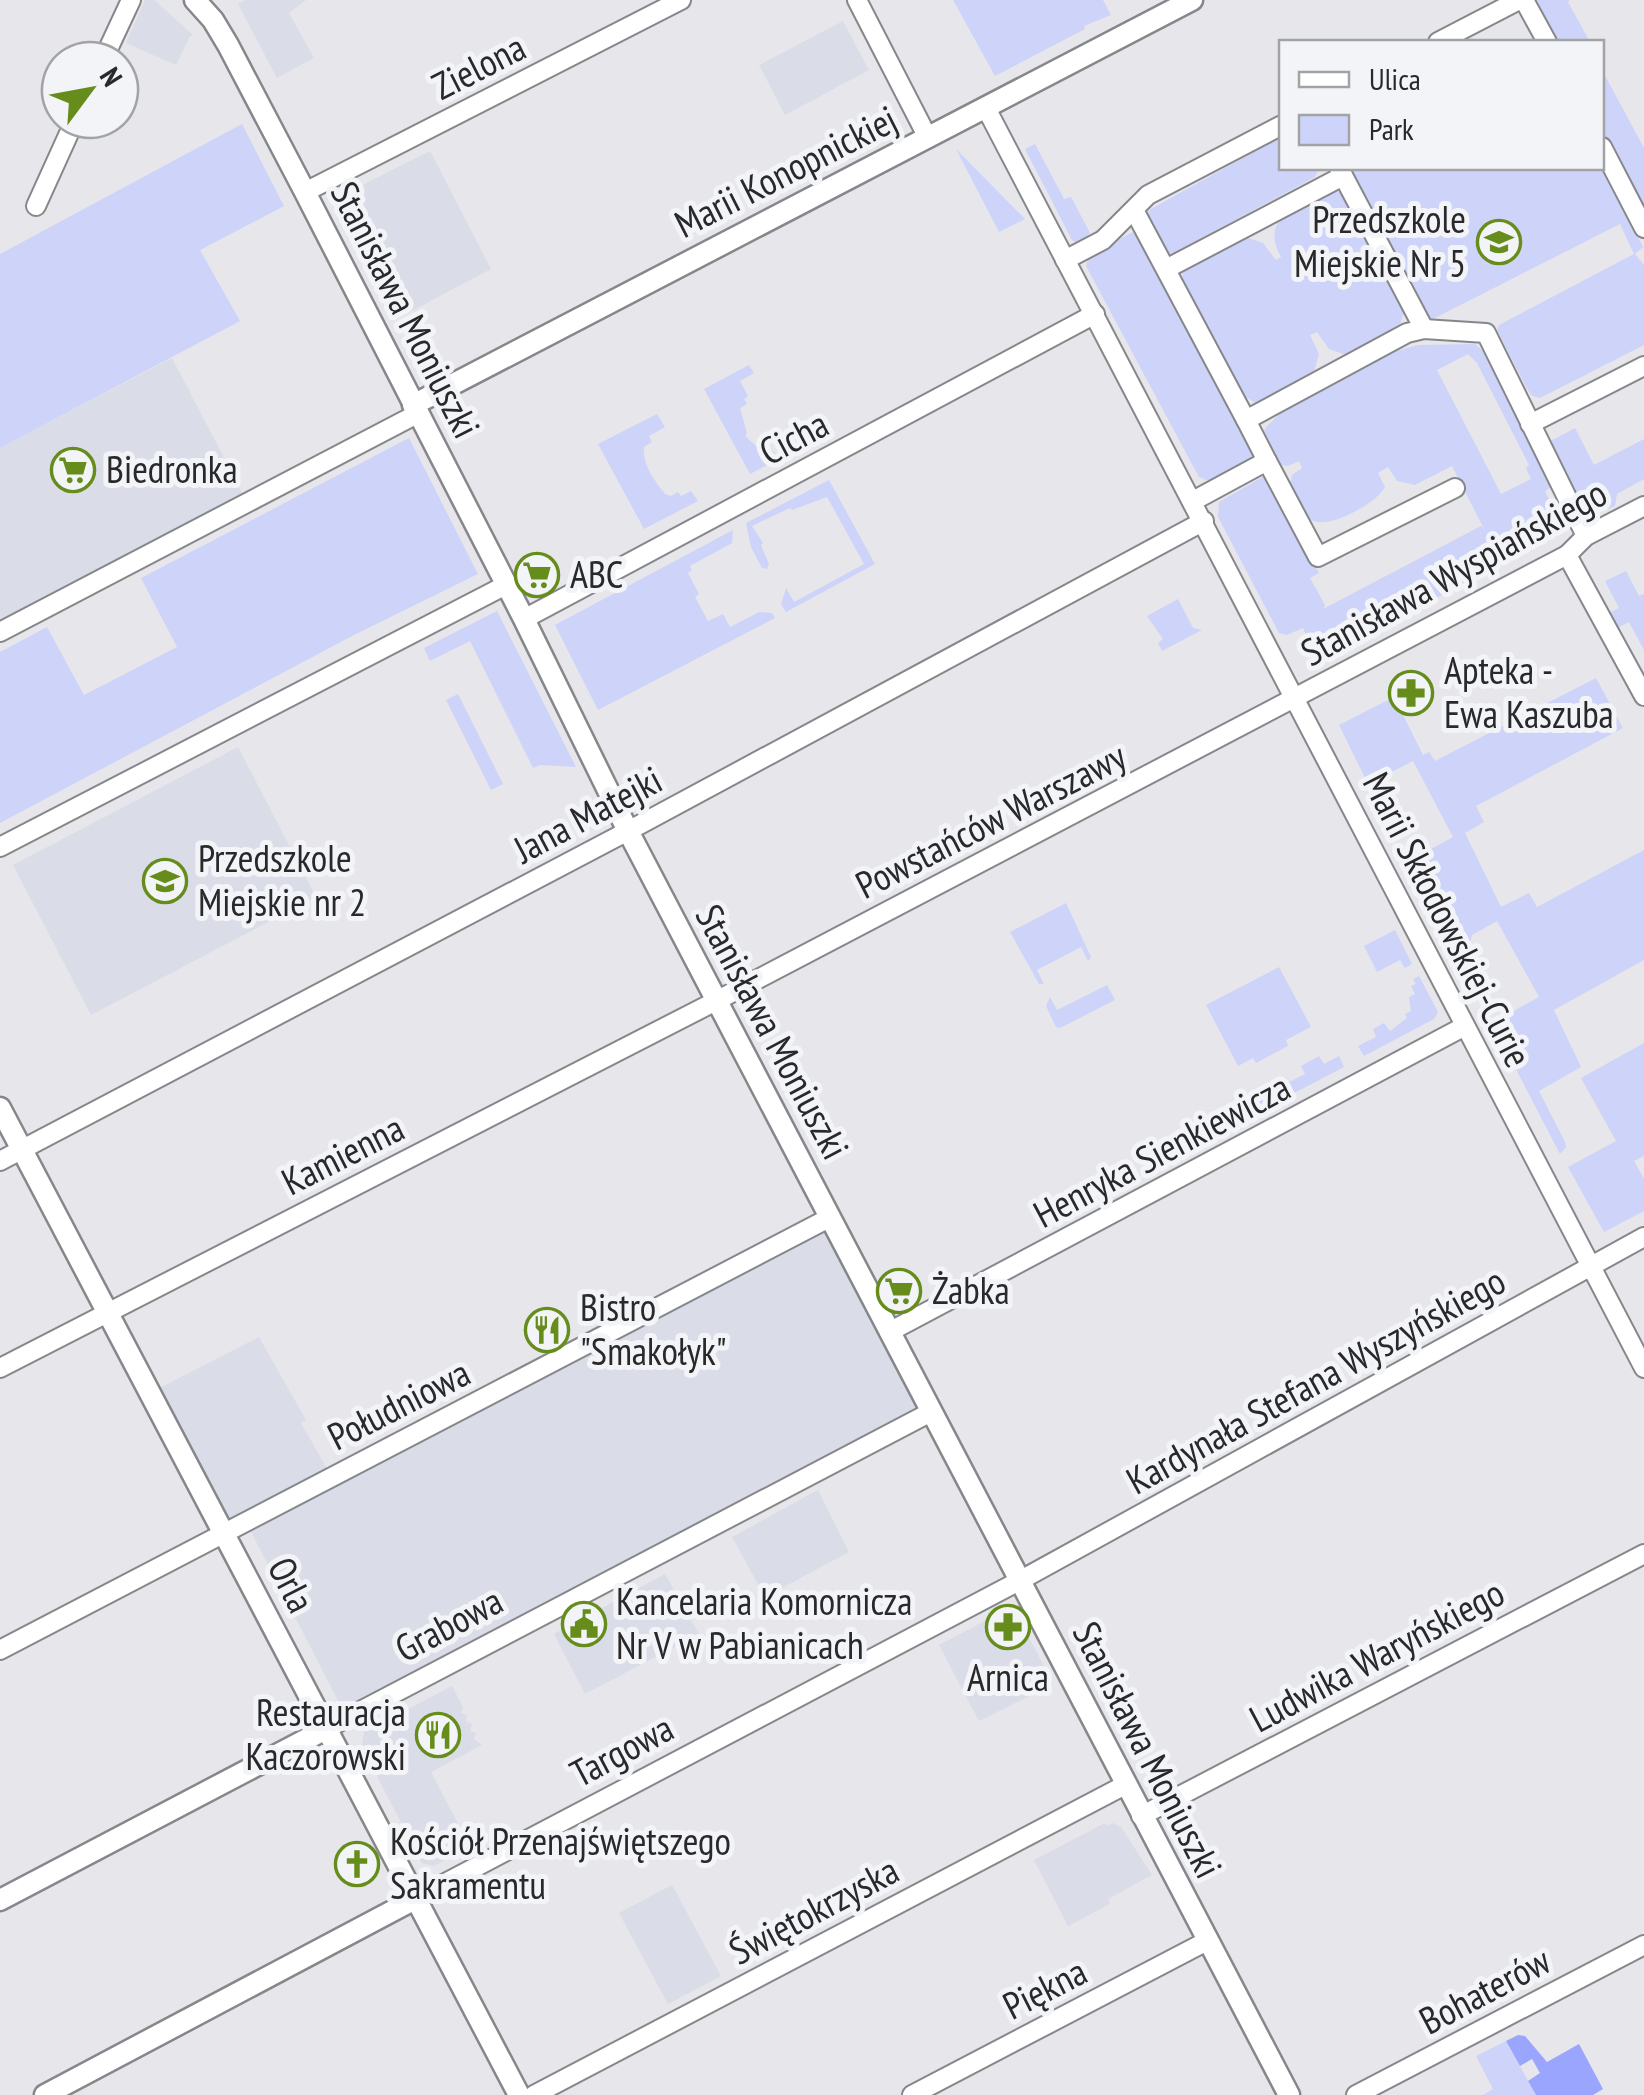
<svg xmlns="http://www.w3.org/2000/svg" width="1644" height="2095" font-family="'PT Sans Narrow',sans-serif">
<rect width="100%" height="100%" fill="#e6e6eb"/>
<g fill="#dadce8">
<path d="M145 0H154L193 35 190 36 176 65 126 43Z"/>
<path d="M245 0H306L289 13 314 58 277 78 238 4Z"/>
<path d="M843 21 869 70 785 115 759 65Z"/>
<path d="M430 151 491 269 402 316 345 207 349 192Z"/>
<path d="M172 358 247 502 0 632V448Z"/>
<path d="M238 747 316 897 91 1015 13 865Z"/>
<path d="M829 1218 931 1412 347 1718 246 1522 224 1532 150 1393 259 1337 306 1420 301 1423 331 1476Z"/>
<path d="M818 1490 849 1552 765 1597 732 1537Z"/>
<path d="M665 1574 699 1634 585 1694 554 1634Z"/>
<path d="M998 1614 1021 1622 1053 1684 979 1721 939 1645Z"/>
<path d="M452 1686 463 1707 461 1713 467 1715 466 1722 472 1724 470 1731 476 1733 474 1739 482 1745 431 1772 470 1847 434 1866 422 1863 362 1747 364 1732Z"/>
<path d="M1105 1823 1107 1826 1113 1823 1121 1827 1152 1875 1108 1899 1110 1904 1068 1926 1034 1860Z"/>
<path d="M672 1885 721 1976 668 2004 619 1913Z"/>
</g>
<g fill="#ced4f9" fill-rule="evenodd">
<path d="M953 0H1103L1111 15 1084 26 1085 29 995 76Z"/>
<path d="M1537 0H1570L1568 2 1590 42H1557Z"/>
<path d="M1602 70 1644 148V209L1602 129Z"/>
<path d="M242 124 284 206 200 250 240 321 0 448V254Z"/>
<path d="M1281 137 1282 168H1319L1315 177 1177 251 1170 254 1165 252 1147 215 1149 210Z"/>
<path d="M1035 144 1064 199 1071 197 1090 233 1079 244 1072 240 1025 149Z"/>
<path d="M956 149 1025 219 999 232Z"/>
<path d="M1602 165 1643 247 1635 254 1644 265V345L1540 398 1532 396 1527 389 1497 330 1499 325 1634 254 1620 224 1427 322 1346 168Z"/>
<path d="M1330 191 1340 192 1347 199 1403 304 1404 313 1399 327 1346 355 1329 349 1317 332 1310 335 1319 354 1314 372 1256 403 1241 394 1182 281 1183 269 1245 237 1263 243 1276 260 1281 257C1258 215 1300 208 1330 191Z"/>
<path d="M1133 232 1139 233 1254 451 1251 459 1209 481 1199 477 1086 266 1089 255Z"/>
<path d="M1475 344 1488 355 1553 486 1545 491 1564 530 1318 661 1303 628 1287 635 1279 633 1218 517 1219 502 1266 475 1319 573 1310 578 1325 605 1323 609 1481 526 1484 529 1452 466 1415 485 1397 481 1388 467 1378 473 1385 487C1378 502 1327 532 1310 519 1301 513 1295 495 1290 485L1292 475 1302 468 1299 461 1288 466 1278 464 1263 434 1266 427 1283 411 1393 352 1418 345ZM1468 354 1477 363 1529 465 1526 468 1531 479 1501 494 1437 370Z"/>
<path d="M749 365 754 373 740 381 748 396 744 399 747 404 740 408 747 433 745 436 765 454 772 450 775 454 797 442 800 448 750 474 704 389Z"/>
<path d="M657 414 665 427 649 436 652 442 644 447C642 465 655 481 665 494L671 496 678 492 681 496 691 491 698 501 644 529 598 444Z"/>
<path d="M1575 428 1594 465 1644 439V479L1617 494 1615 506C1577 525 1561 470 1547 443Z"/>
<path d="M409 438 478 574 354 635 0 823V652L47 627 84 695 177 647 141 578Z"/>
<path d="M829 480 875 564 786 612 781 604 786 588 794 602 864 564 827 497 792 510 790 508 752 526 763 543 761 545 769 564 767 569 762 568 751 547 746 523Z"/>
<path d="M733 530 732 543 690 566 692 570 688 573 699 594 695 597 708 621 723 614 730 627 759 612 772 613 775 618 598 710 555 625Z"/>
<path d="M1626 571 1639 596 1644 594V650L1629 622 1613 630 1605 615 1619 608 1605 581Z"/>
<path d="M1178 599 1193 628 1202 630 1162 651 1158 643 1163 639 1147 616Z"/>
<path d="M497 611 576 767 540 765 533 768 470 641 430 661 424 648Z"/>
<path d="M1596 678 1623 728 1476 806 1484 822 1465 833 1501 907 1529 893 1537 907 1644 850V960L1554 1010 1581 1067 1539 1091 1565 1142 1566 1147 1560 1154 1492 1023 1539 997 1497 921 1472 935 1467 957 1487 996 1483 1004 1409 861 1453 837 1413 761 1368 784 1339 725 1394 697 1423 755 1429 752 1435 761Z"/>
<path d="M458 694 503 784 491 790 446 700Z"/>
<path d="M1066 903 1091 957 1088 961 1081 947 1037 970 1044 984H1039L1010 932Z"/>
<path d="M1395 930 1412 964 1405 968 1400 960 1377 972 1364 946Z"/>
<path d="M1279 967 1311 1027 1286 1040 1288 1046 1256 1063 1253 1058 1238 1066 1206 1005Z"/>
<path d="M1419 976 1438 1012 1434 1019 1364 1056 1358 1046 1376 1037 1373 1029 1384 1023 1390 1031 1407 1018 1405 1014 1411 1011 1409 997 1415 994 1411 986 1416 984 1413 979Z"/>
<path d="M1107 985 1115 1000 1060 1028 1056 1027 1046 1006 1050 997 1057 1010Z"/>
<path d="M1644 1043V1156L1634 1161 1644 1179V1211L1604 1232 1568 1167 1616 1141 1581 1078Z"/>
<path d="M1319 1056 1324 1064 1339 1056 1344 1067 1262 1110 1253 1092 1265 1085 1269 1092 1278 1087 1276 1083 1286 1077 1289 1082 1305 1074 1301 1066Z"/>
<path d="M1506 2041 1536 2095H1483L1493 2089 1476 2056Z"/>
</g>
<path fill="#9aa5fe" d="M1518 2035 1525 2036 1547 2062 1579 2044 1603 2089 1593 2095H1536L1528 2081 1540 2073 1532 2059 1520 2066 1506 2041Z"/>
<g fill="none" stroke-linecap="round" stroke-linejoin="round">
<defs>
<g id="minor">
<path d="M857 0 928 138"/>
<path d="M1524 0 1547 42"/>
<path d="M1438 42 1519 0"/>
<path d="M103 60 131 0"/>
<path d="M986 108 1644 1368"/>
<path d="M1602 147 1644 228"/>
<path d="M1339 168 1424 329"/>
<path d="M305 192 681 0"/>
<path d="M36 206 75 120"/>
<path d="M1134 210 1246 420"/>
<path d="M1065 260 1103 240 1148 195 1282 125"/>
<path d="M1166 269 1343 176"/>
<path d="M1530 424 1644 366"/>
<path d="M1267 461 1318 557 1455 488"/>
<path d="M1193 501 1267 461 1246 420 1407 333 1424 329 1486 333 1586 536"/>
<path d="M1567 555 1644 696"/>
<path d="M524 619 1095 314"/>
<path d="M0 632 417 414"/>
<path d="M0 847 506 585"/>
<path d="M0 1161 628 831 1204 521"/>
<path d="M889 1332 1465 1026"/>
<path d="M0 1368 716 1001 1567 555 1586 536 1644 506"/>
<path d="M0 1650 829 1218"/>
<path d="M326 1729 931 1412"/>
<path d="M1141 1816 1644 1554"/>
<path d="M415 1899 1019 1581 1644 1237"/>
<path d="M534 2095 1125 1785"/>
<path d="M912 2095 1207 1941"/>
<path d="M1356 2095 1644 1945"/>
</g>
<g id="tertiary">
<path d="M195 0 213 20 228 45 305 192 524 619 628 831 1289 2095"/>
<path d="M413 405 1192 0"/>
<path d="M0 1108 519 2095"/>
<path d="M0 1900 326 1729"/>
<path d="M45 2095 415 1899"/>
</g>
</defs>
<use href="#minor" stroke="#86878b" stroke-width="22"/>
<use href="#tertiary" stroke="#86878b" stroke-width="25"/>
<use href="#minor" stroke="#fff" stroke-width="18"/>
<use href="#tertiary" stroke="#fff" stroke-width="20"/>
</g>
<defs>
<symbol id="school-ring" viewBox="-11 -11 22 22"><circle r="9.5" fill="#f3f4f8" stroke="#668d1b" stroke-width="1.5"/><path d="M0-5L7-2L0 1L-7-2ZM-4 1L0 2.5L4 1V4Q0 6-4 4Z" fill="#668d1b"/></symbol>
<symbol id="supermarket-ring" viewBox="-11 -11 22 22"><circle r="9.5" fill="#f3f4f8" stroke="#668d1b" stroke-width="1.5"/><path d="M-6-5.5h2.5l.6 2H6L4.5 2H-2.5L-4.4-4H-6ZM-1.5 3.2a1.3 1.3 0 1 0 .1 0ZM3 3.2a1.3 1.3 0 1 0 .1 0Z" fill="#668d1b"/></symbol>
<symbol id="pharmacy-ring" viewBox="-11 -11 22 22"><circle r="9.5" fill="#f3f4f8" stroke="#668d1b" stroke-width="1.5"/><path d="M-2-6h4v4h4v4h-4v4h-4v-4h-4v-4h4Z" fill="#668d1b"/></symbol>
<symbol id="restaurant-ring" viewBox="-11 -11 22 22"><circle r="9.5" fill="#f3f4f8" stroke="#668d1b" stroke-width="1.5"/><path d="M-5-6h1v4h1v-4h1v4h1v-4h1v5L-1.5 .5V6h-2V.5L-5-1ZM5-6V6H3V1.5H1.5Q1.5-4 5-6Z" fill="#668d1b"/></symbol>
<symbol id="civic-ring" viewBox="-11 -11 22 22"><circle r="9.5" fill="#f3f4f8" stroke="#668d1b" stroke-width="1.5"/><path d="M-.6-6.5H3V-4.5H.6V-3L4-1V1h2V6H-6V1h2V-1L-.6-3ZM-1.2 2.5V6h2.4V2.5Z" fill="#668d1b"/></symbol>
<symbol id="church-ring" viewBox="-11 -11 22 22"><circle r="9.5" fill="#f3f4f8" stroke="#668d1b" stroke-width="1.5"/><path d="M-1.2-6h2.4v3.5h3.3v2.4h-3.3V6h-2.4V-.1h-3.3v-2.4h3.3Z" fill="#668d1b"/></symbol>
</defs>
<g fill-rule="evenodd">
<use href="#school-ring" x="1474" y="217" width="50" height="50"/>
<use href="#supermarket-ring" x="48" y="445" width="50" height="50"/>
<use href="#supermarket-ring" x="512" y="550" width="50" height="50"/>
<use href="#pharmacy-ring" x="1386" y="668" width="50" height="50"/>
<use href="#school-ring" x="140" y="856" width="50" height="50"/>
<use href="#supermarket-ring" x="874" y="1266" width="50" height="50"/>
<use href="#restaurant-ring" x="522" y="1305" width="50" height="50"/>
<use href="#civic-ring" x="559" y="1599" width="50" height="50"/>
<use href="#pharmacy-ring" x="983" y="1602" width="50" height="50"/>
<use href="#restaurant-ring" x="413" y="1710" width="50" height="50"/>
<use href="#church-ring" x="332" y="1839" width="50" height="50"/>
</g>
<g text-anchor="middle" stroke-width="10" stroke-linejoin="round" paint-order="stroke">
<g font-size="38" fill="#29292b" stroke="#f3f4f8">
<text transform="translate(479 67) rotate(-27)" y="13">Zielona</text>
<text transform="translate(786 172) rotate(-27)" y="13">Marii Konopnickiej</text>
<text transform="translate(405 310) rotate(63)" y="13">Stanisława Moniuszki</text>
<text transform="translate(794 438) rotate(-28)" y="13">Cicha</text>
<text transform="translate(1454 573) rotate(-29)" y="13">Stanisława Wyspiańskiego</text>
<text transform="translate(588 815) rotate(-28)" y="13">Jana Matejki</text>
<text transform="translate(991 821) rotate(-27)" y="13">Powstańców Warszawy</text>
<text transform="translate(1447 920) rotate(63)" y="13">Marii Skłodowskiej-Curie</text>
<text transform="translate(772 1032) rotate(62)" y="13">Stanisława Moniuszki</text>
<text transform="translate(1162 1151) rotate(-28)" y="13">Henryka Sienkiewicza</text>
<text transform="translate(343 1155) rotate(-27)" y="13">Kamienna</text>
<text transform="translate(1316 1381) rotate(-29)" y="13">Kardynała Stefana Wyszyńskiego</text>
<text transform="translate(399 1405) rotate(-27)" y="13">Południowa</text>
<text transform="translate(291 1585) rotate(63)" y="13">Orla</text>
<text transform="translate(449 1625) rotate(-28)" y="13">Grabowa</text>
<text transform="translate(1377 1656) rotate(-28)" y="13">Ludwika Waryńskiego</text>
<text transform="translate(1147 1750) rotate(63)" y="13">Stanisława Moniuszki</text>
<text transform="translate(622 1751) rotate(-28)" y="13">Targowa</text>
<text transform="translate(814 1911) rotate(-28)" y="13">Świętokrzyska</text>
<text transform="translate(1045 1989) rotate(-27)" y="13">Piękna</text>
<text transform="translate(1485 1991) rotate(-28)" y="13">Bohaterów</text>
</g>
<g font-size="38" fill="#29292b" stroke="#f3f4f8" text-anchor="start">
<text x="1466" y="233" text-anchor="end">Przedszkole<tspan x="1466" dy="44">Miejskie Nr 5</tspan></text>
<text x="106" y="483">Biedronka</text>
<text x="570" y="588">ABC</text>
<text x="1444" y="684">Apteka -<tspan x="1444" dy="44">Ewa Kaszuba</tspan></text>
<text x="198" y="872">Przedszkole<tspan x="198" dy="44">Miejskie nr 2</tspan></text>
<text x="932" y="1304">Żabka</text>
<text x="580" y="1321">Bistro<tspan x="580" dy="44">"Smakołyk"</tspan></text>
<text x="616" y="1615">Kancelaria Komornicza<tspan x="616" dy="44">Nr V w Pabianicach</tspan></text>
<text x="1008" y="1691" text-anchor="middle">Arnica</text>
<text x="406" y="1726" text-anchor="end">Restauracja<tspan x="406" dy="44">Kaczorowski</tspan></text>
<text x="390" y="1855">Kościół Przenajświętszego<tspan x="390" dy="44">Sakramentu</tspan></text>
</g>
</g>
<rect x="1279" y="40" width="325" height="130" fill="#f3f4f8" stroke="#a2a3a6" stroke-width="2.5"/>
<rect x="1299" y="72" width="50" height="15" fill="#ffffff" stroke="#a2a3a6" stroke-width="2.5"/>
<text x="1369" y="90" font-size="30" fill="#29292b">Ulica</text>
<rect x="1299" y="115" width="50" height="30" fill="#ced4f9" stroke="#a2a3a6" stroke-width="2.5"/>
<text x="1369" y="140" font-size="30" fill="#29292b">Park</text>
<g transform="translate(90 90) rotate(58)"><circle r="48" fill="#f3f4f8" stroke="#a2a3a6" stroke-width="2.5"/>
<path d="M0-8L18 38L0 25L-18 38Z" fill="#668d1b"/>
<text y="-15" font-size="28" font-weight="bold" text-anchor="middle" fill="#29292b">N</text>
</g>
</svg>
